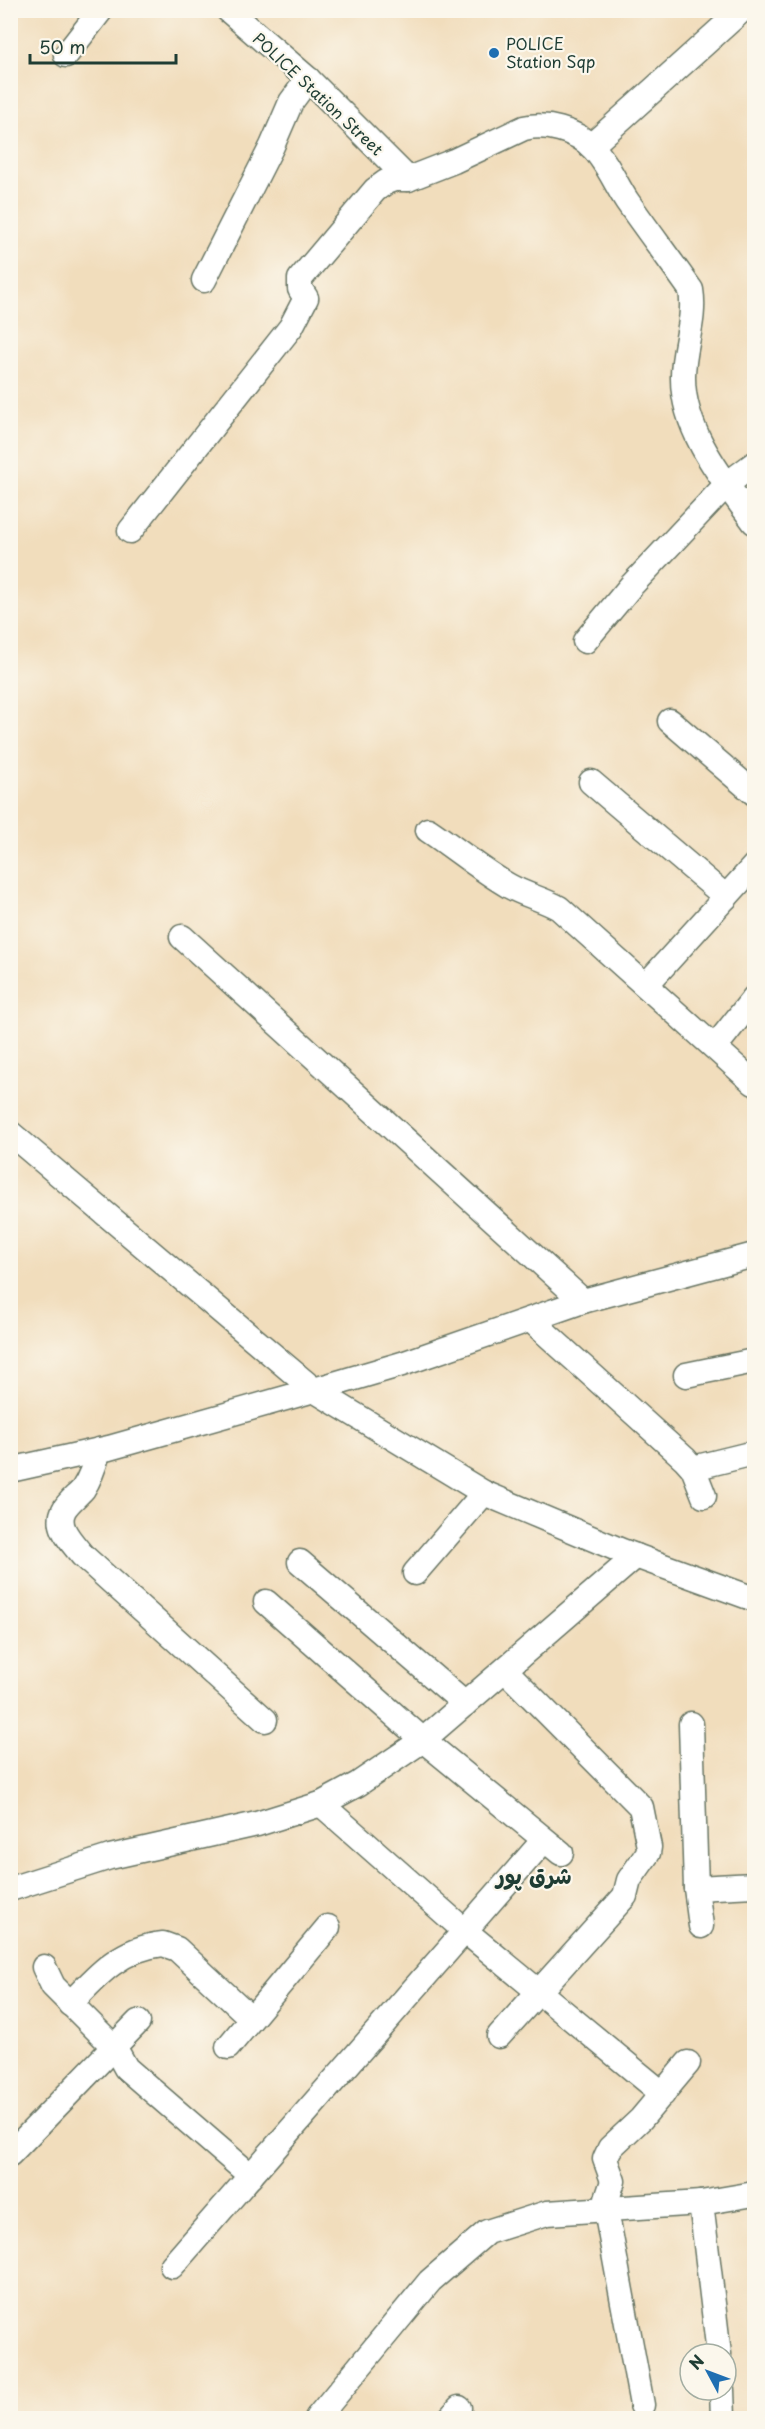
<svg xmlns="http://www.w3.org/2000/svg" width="765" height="2429" font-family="'Playpen Sans','Playpen Sans Arabic',sans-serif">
<rect width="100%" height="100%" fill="#fbf7ec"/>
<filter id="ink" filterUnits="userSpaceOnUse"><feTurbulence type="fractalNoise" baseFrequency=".0167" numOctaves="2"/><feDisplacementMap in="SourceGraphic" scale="12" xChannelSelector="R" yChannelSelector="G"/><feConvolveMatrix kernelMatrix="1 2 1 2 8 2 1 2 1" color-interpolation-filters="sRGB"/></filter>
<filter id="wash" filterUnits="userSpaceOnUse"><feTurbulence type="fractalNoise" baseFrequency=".008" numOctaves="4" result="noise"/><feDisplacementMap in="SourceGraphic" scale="24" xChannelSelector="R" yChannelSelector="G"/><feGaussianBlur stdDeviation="1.35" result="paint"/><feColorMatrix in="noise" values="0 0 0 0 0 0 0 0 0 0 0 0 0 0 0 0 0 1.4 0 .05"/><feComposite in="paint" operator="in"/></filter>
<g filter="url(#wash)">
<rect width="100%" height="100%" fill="#f1ddbc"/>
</g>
<g filter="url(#ink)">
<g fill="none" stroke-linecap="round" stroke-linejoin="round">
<defs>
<g id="minor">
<path d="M228 10 308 79 408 179"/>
<path d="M66 55 101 10"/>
<path d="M591 146 742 10"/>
<path d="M204 280 272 146 291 102 308 79"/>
<path d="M130 531 291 327 306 298 300 289V279L375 190 386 182 394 179H408L454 161 524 128C546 123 575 130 592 147 607 162 615 183 627 201 648 231 670 260 691 290 696 320 683 347 683 376 682 431 724 481 754 522"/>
<path d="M585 641 631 586 727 484 754 464"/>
<path d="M670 721 754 793"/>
<path d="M591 782 726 897"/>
<path d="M428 830C455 848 481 870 509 886 525 895 543 899 559 908L754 1083"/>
<path d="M182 937 583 1301"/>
<path d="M646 985 754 866"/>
<path d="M715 1047 754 998"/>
<path d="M10 1133 314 1390 484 1493 622 1551 754 1599"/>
<path d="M531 1320 685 1459 693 1468 704 1496"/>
<path d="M686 1375 754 1361"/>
<path d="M99 1450C95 1464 91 1477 83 1489 77 1496 68 1502 64 1510 55 1527 72 1542 82 1555L265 1720"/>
<path d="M693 1468 754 1453"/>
<path d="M10 1470 109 1448 314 1390 402 1364 583 1301 754 1255"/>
<path d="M300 1562 465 1704"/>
<path d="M415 1573 484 1493"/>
<path d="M266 1602 423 1740 561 1853"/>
<path d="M691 1724 696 1888 701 1926"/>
<path d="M321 1804 465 1931 663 2094"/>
<path d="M696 1888 754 1885"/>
<path d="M10 1889 110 1857 257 1824 321 1804 358 1784 423 1740 636 1556"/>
<path d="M44 1967 53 1986 115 2048 126 2068 251 2176"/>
<path d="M70 2004C97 1975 121 1948 163 1944L177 1949 251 2018"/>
<path d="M499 2036 625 1896 629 1880 648 1853 649 1847 641 1807 505 1670"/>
<path d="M228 2047 328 1927"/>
<path d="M10 2154 138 2022"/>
<path d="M701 2203 719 2354"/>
<path d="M172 2266 544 1840"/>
<path d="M722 2390 723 2418"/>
<path d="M642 2405 606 2210 607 2199 613 2181 605 2159 610 2148 641 2119 688 2063"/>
<path d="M317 2418 430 2281 487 2232 547 2213 701 2203 754 2194"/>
<path d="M450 2418 459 2408"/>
</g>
</defs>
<use href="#minor" stroke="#687564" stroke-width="27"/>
<use href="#minor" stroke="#fff" stroke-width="24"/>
</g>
</g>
<circle fill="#1f6fb2" stroke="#fbf7ec" stroke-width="2" cx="494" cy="53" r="6"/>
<g text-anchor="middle" stroke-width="4.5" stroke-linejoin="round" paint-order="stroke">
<g font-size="16" fill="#1f3d34" stroke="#fbf7ec" text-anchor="start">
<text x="506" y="50">POLICE<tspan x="506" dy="18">Station Sqp</tspan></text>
</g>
<g font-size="16" fill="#1f3d34" stroke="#fbf7ec">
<text transform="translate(318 94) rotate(43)" y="6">POLICE Station Street</text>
</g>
<g font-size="22" font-weight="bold" fill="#1f3d34" stroke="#fbf7ec">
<text x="534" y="1884">شرق پور</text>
</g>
</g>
<rect width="765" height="2429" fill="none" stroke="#fbf7ec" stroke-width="36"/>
<g transform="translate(708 2372) rotate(311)"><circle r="28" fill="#fbf7ec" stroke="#a3ada2" stroke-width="1.5"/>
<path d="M0-4.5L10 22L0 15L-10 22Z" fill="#1f6fb2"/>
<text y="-9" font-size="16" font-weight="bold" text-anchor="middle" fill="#1f3d34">N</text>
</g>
<path d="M30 54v9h146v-9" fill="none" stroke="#1f3d34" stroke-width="3"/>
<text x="39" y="54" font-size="18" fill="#1f3d34" stroke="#fbf7ec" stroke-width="4.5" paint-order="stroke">50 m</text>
</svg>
